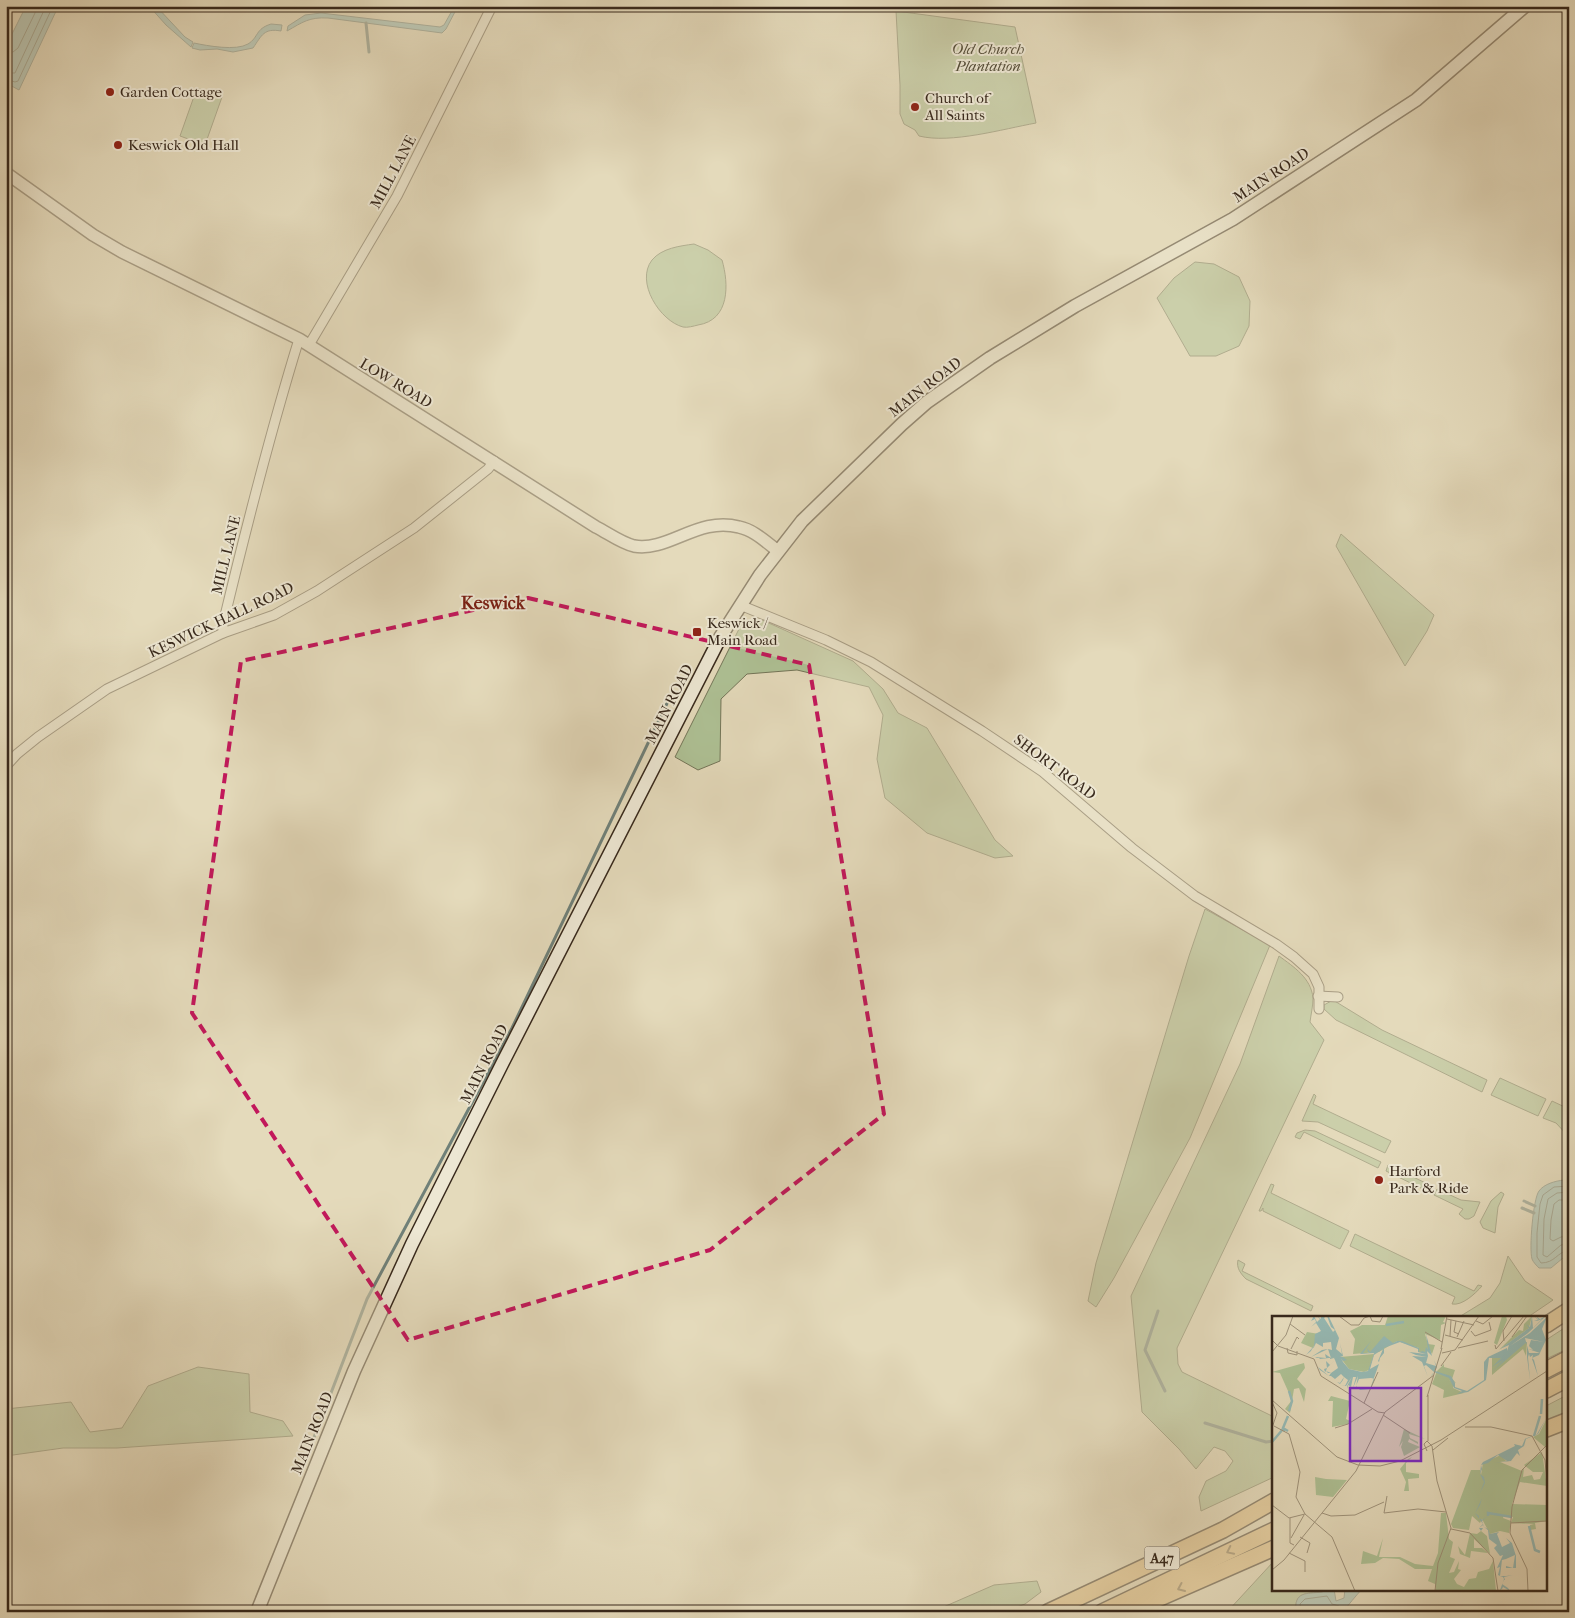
<svg xmlns="http://www.w3.org/2000/svg" width="1575" height="1618" font-family="'IM FELL French Canon',serif">
<rect width="100%" height="100%" fill="#e4dabb"/>
<filter id="stains"><feTurbulence type="fractalNoise" baseFrequency=".004" numOctaves="4"/><feColorMatrix values="0 0 0 0 .2 0 0 0 0 .09 0 0 0 0 .02 0 0 0 .5 -.17"/></filter>
<radialGradient id="worn" r=".72"><stop offset=".6" stop-color="#630" stop-opacity="0"/><stop offset="1" stop-color="#630" stop-opacity=".3"/></radialGradient>
<g fill="#aec195" stroke="#737558">
<path d="M896 11 1015 27 1036 123C1003 129 951 144 919 136L915 130 904 124 900 114V85Z"/>
<path d="M197 88 222 97 205 145 180 136Z"/>
<path d="M694 244 708 250 722 260C729 284 730 320 698 325 694 326 687 328 683 327 660 321 635 282 652 260 662 248 680 246 694 244Z"/>
<path d="M1195 262 1214 264 1239 277 1250 301 1249 326 1239 346 1216 356H1190L1157 298 1174 278Z"/>
<path d="M1341 534 1434 615 1427 631 1405 666 1336 546Z"/>
<path d="M762 620 853 661 883 689 898 713 927 728 995 840 1013 856 995 858 927 833 885 798 877 759 883 715 869 687 797 670 747 674 721 699 720 761 698 770 675 757 742 623Z"/>
<path d="M1205 909 1270 945 1190 1138 1114 1278 1096 1307 1088 1301 1096 1263 1189 956Z"/>
<path d="M1279 956C1294 967 1311 978 1313 998 1313 1006 1311 1014 1310 1022L1324 1040 1177 1348 1178 1364 1182 1372 1274 1417V1477L1201 1511 1199 1497 1206 1481 1226 1471 1233 1461 1225 1451 1214 1447 1196 1469 1179 1449 1142 1412 1131 1296 1240 1064Z"/>
<path d="M1333 1000 1382 1030 1487 1080 1482 1092 1336 1020 1324 1009V1005Z"/>
<path d="M1500 1078 1546 1099 1538 1116 1491 1095Z"/>
<path d="M1314 1094 1316 1096 1313 1104 1391 1141 1385 1153 1318 1122 1302 1121Z"/>
<path d="M1552 1101 1569 1109V1137L1556 1123 1543 1118Z"/>
<path d="M1305 1130 1315 1131 1381 1162 1378 1168 1304 1132 1300 1139 1295 1137 1297 1133Z"/>
<path d="M1388 1165 1434 1187 1431 1193 1386 1171Z"/>
<path d="M1271 1184 1274 1185 1271 1193 1349 1231 1340 1249 1263 1211V1208L1261 1211H1259Z"/>
<path d="M1437 1189 1461 1200 1480 1202 1474 1216 1469 1219H1465L1459 1214 1463 1209 1434 1195Z"/>
<path d="M1501 1192 1504 1194 1498 1207 1495 1233 1483 1228 1480 1222 1491 1201Z"/>
<path d="M1355 1234 1474 1291 1478 1285 1482 1286C1475 1294 1462 1306 1452 1304L1455 1297 1350 1246Z"/>
<path d="M1508 1256 1525 1281 1553 1300 1528 1317H1459L1490 1298 1500 1283Z"/>
<path d="M1238 1260 1245 1264 1242 1271 1313 1306 1311 1311 1246 1279C1241 1274 1236 1268 1238 1260Z"/>
<path d="M1569 1325V1348L1546 1359V1340Z"/>
<path d="M198 1367 249 1374 250 1412 283 1421 293 1436 117 1448H63L6 1456V1409L71 1402 90 1432 122 1428 148 1386Z"/>
<path d="M1569 1394V1411L1546 1421V1406Z"/>
<path d="M1274 1561V1589L1325 1590 1322 1592C1306 1594 1294 1591 1296 1612H1227Z"/>
<path d="M1037 1581 1041 1592 1025 1604 1004 1612H932L994 1585Z"/>
</g>
<g fill="#96bab5" stroke="#708078">
<path d="M26 6 58 7 19 90 6 83V46Z"/>
<path d="M149 6H156L185 37 193 42 191 47 166 25Z"/>
<path d="M454 7 457 8 446 29 442 33 328 18C309 17 303 22 287 31L288 26 305 15 321 13 440 27 444 25Z"/>
<path d="M271 24 282 25 281 31C264 28 262 35 253 48L233 52 217 49 200 50 192 48 194 43C208 46 236 51 248 44 259 37 255 29 271 24Z"/>
<path d="M1564 1180 1569 1181V1253L1551 1268H1539C1537 1266 1533 1262 1532 1259 1529 1249 1533 1199 1539 1191 1544 1184 1555 1181 1564 1180Z"/>
<path d="M1323 1589H1334L1336 1601 1344 1598 1345 1589H1362C1355 1597 1349 1604 1343 1612H1296C1294 1591 1306 1594 1322 1592L1324 1591Z"/>
</g>
<g fill="none" stroke-linecap="round" stroke-linejoin="round">
<g stroke="#677268" stroke-width="1">
<path d="M6 53 13 52 18 48 35 13 36 6"/>
<path d="M6 73H15L46 6"/>
<path d="M6 79 15 82 18 81 53 6"/>
<path d="M1569 1186 1554 1187 1543 1195 1540 1204 1537 1233V1257L1541 1263C1555 1263 1557 1252 1569 1250"/>
<path d="M1569 1192 1557 1193 1548 1199 1544 1219 1543 1255 1547 1257 1561 1245 1569 1243"/>
<path d="M1569 1200H1559L1554 1204 1551 1220 1550 1239 1553 1241 1561 1237 1569 1236"/>
<path d="M1301 1612 1300 1604 1305 1599 1327 1596 1332 1604 1339 1606 1340 1612"/>
</g>
<g stroke="#708078" stroke-width="3">
<path d="M366 23 369 52"/>
<path d="M1524 1201 1535 1206"/>
<path d="M1522 1208 1534 1213"/>
<path d="M1158 1311 1145 1350 1165 1391"/>
<path d="M1205 1423 1266 1442 1274 1441"/>
<path d="M313 1440 367 1299 512 1028 671 695"/>
</g>
<defs>
<g id="minor">
<path d="M309 345 397 196 492 6"/>
<path d="M740 605 826 640 871 662 982 731 1043 772 1132 848 1195 896 1276 944 1294 957 1313 974 1319 987V1009"/>
<path d="M223 633V624C246 528 270 433 299 339"/>
<path d="M6 766 17 754 38 737 107 689 223 633 274 615 317 591 414 528 488 469 494 461"/>
<path d="M1318 996 1338 997"/>
</g>
<path id="tertiary" d="M6 173 93 235 122 252 299 339 596 527C608 533 621 543 634 546 669 552 698 516 739 527 754 530 766 542 778 551"/>
<path id="secondary" d="M257 1612 354 1371 412 1244 502 1064 721 636 760 575 802 521 902 424 927 402 990 358 1075 306 1233 219 1416 100 1525 6"/>
<g id="trunk">
<path d="M1546 1325 1569 1310"/>
<path d="M1546 1370 1569 1358"/>
<path d="M1546 1390 1569 1378"/>
<path d="M1546 1429 1569 1420"/>
<path d="M1048 1612 1223 1530 1274 1501"/>
<path d="M1102 1612 1274 1530"/>
<path d="M1128 1612 1274 1548"/>
</g>
</defs>
<use href="#minor" stroke="#635544" stroke-width="11"/>
<use href="#tertiary" stroke="#635544" stroke-width="14"/>
<use href="#secondary" stroke="#38291c" stroke-width="15"/>
<use href="#trunk" stroke="#38291c" stroke-width="18"/>
<use href="#minor" stroke="#ede7d3" stroke-width="9"/>
<use href="#tertiary" stroke="#ede7d3" stroke-width="11"/>
<use href="#secondary" stroke="#ede7d3" stroke-width="12"/>
<use href="#trunk" stroke="#e2bd7e" stroke-width="15"/>
</g>
<defs><path id="oneway-chevron" d="M-2-3.5L2.5 0L-2 3.5" fill="none" stroke-width="1.6" stroke-linecap="round" stroke-linejoin="round" transform="scale(1.25)"/></defs>
<g stroke="#846c48">
<use href="#oneway-chevron" transform="translate(1230 1551) rotate(154)"/>
<use href="#oneway-chevron" transform="translate(1181 1588) rotate(156)"/>
</g>
<path d="M0 0H1575V1618H0ZM528 598 809 665 884 1114 710 1250 408 1340 192 1013 241 661Z" fill="#e4dabb" fill-opacity=".55" fill-rule="evenodd"/>
<path fill="none" stroke="#c2185b" stroke-width="4" stroke-dasharray="10 6" stroke-linejoin="round" d="M528 598 809 665 884 1114 710 1250 408 1340 192 1013 241 661Z"/>
<g fill="#8f2418" stroke="#ede7d3" stroke-width="2">
<circle cx="110" cy="92" r="5"/>
<circle cx="915" cy="107" r="5"/>
<circle cx="118" cy="145" r="5"/>
<rect x="692" y="627" width="10" height="10" rx="2.5"/>
<circle cx="1379" cy="1180" r="5"/>
</g>
<g text-anchor="middle" stroke-width="4" stroke-linejoin="round" paint-order="stroke">
<rect fill="#ede7d3" stroke="#6e6253" stroke-width="1" x="1144.5" y="1546.5" width="35" height="23" rx="4"/>
<g font-size="14" font-weight="bold" fill="#38291c">
<text x="1162" y="1563">A47</text>
</g>
<g font-size="15" font-style="italic" fill="#564f3a" stroke="#ede7d3">
<text x="988" y="54">Old Church<tspan x="988" dy="17">Plantation</tspan></text>
</g>
<g font-size="15" fill="#38291c" stroke="#ede7d3" text-anchor="start">
<text x="120" y="97">Garden Cottage</text>
<text x="925" y="103">Church of<tspan x="925" dy="17">All Saints</tspan></text>
<text x="128" y="150">Keswick Old Hall</text>
<text x="707" y="628">Keswick /<tspan x="707" dy="17">Main Road</tspan></text>
<text x="1389" y="1176">Harford<tspan x="1389" dy="17">Park &amp; Ride</tspan></text>
</g>
<g font-size="15" fill="#38291c" stroke="#ede7d3">
<text transform="translate(393 172) rotate(-62)" y="5">MILL LANE</text>
<text transform="translate(1271 175) rotate(-33)" y="5">MAIN ROAD</text>
<text transform="translate(396 383) rotate(31)" y="5">LOW ROAD</text>
<text transform="translate(925 387) rotate(-38)" y="5">MAIN ROAD</text>
<text transform="translate(226 555) rotate(-76)" y="5">MILL LANE</text>
<text transform="translate(221 620) rotate(-25)" y="5">KESWICK HALL ROAD</text>
<text transform="translate(669 704) rotate(-63)" y="5">MAIN ROAD</text>
<text transform="translate(1055 767) rotate(37)" y="5">SHORT ROAD</text>
<text transform="translate(484 1064) rotate(-63)" y="5">MAIN ROAD</text>
<text transform="translate(312 1433) rotate(-68)" y="5">MAIN ROAD</text>
</g>
<g font-size="18" font-weight="bold" fill="#7a1f14" stroke="#ede7d3">
<text x="493" y="609">Keswick</text>
</g>
</g>
<g transform="translate(1272 1316)">
<rect width="275" height="275" fill="#e4dabb"/>
<path d="M116 0H174L171 6 174 7 169 9 168 24 153 18 156 28 163 29 160 38 157 33 154 37 147 36V32L125 25 107 36 81 38 83 23 78 15 90 9H113ZM230 0H234L235 4 225 29 222 27ZM260 0 257 12 227 34 247 14 251 15 252 8ZM35 16 47 18 41 32 29 27ZM250 23 251 28 255 26 254 40 251 33 220 59V41H233L238 31ZM102 38 97 54 92 56 77 53 68 41ZM32 47 33 52 25 63 34 73 32 86 27 72 22 73 18 97 13 93 20 84 8 57 0 56ZM172 48V51L183 54 180 63 184 67 177 64 182 67 181 72 192 77 171 82 172 74 160 68 165 55ZM59 80 78 85 74 103 78 105 76 108 60 111 61 85H56ZM275 102V128L273 131 261 121 267 118ZM132 113 153 123 137 118 138 122 146 126V128L137 123 136 126 148 131 132 140 129 131 131 125 127 131ZM270 136 275 170 248 166 240 188 275 189V205L263 207 264 213 258 214V209L262 208 239 207 241 201 240 195 241 201 232 199 231 202 239 205 237 217 228 215 218 218 210 203 208 207 200 200 197 214 181 212 179 208 199 154H208L209 159 211 147 229 139 234 145 228 146 250 155 252 152 251 161 260 159 262 164 268 163 271 156H261L252 149ZM140 141 134 147V156L147 158V162L136 163 137 175H132L134 166 128 153 136 143ZM43 161 54 163 75 164 61 181 44 179ZM169 197H174L177 223 181 226 178 241 183 243 177 257 182 256 187 245 186 253 189 254 182 263 185 268 192 271 197 263 204 262 206 256 217 253 221 245 224 275H164L163 268 156 265 160 253H143L127 243 111 242 103 247 89 248 91 235 105 240 111 222 107 241H128L143 248 161 250 166 237ZM209 215 215 220 218 238 202 223V232H210L216 237 199 235 198 242 188 238 186 230 193 239 198 217 205 218Z" fill="#aec195"/>
<path d="M42 0 45 6 48 3 45 0 49 3V0H54L52 2 61 16 63 14 59 11 55 0 57 1 67 22 64 33 70 38 68 27 71 40 68 41H71L75 44 71 45 69 42 71 46 77 53 90 56 96 55 99 46 90 44 99 46 102 37 88 38 99 25 91 37H98L96 36 95 32 98 36 112 20 121 27 125 25H130L147 32V36L151 35 153 36 154 31 156 34 154 18 160 40 155 35 156 40 154 47 164 50 162 44 165 51 163 55 179 60 183 67V71L195 75 212 64V46L216 41 235 32V35L237 29 228 33 257 12 254 8 258 11 260 0 261 12 270 3 265 5H262L266 4 262 0 267 4 264 0 268 3 274 0 256 17 238 30 258 17 275 1 270 13 274 24 267 39 272 42 267 39 260 42 262 44 266 60 260 43 261 39 258 41 257 38 256 41 258 64 255 41V26L220 56 232 44 220 54 231 44 220 51 229 42H217L214 64 196 76 185 78 190 75 182 72 177 62 162 56 161 58 158 61 162 56 154 49 152 50 156 61 150 46 140 40 155 41 144 39 137 36 154 38 146 36V33L128 26 112 32V37L108 42 107 46 106 45 111 33 102 39 98 53 107 48 98 73 84 71 86 60 81 72 84 61H81L79 71 76 69 75 73V70L80 61 74 70 69 69 73 70 76 64 72 61 71 64 68 68 65 66 68 67 72 61 69 58 63 63 59 60H57L48 54 46 51 57 60 59 57H56L54 55 53 56 52 53 55 52 54 55 59 57 66 52 63 44 55 52 54 45 58 49 63 44 62 42 58 43V42L66 41 48 43 47 42H45L43 41 54 42 53 38 59 42 56 33 39 41 50 34 56 33 60 34 59 26 51 27V31L44 27 42 31 40 33 39 35 34 39 42 30 43 18 49 15 44 7 39 11 44 6 43 3 39 5ZM253 22 272 26 259 24 257 30 261 31 257 30 261 34 256 33 268 37H257ZM87 63 99 62 103 63 98 73 88 74 84 70ZM275 101 266 118 254 123 252 130 246 134 248 140 245 137 239 145 223 147 235 145 226 139 216 147 209 149 210 153 208 158 212 161 213 167 208 177 210 182 208 189 203 197 207 200V203H209L210 204 216 200 210 205 212 211 216 213 217 215 218 218 227 216 225 218 230 231 238 227 234 222 240 227 244 240V252H241L243 239 234 243V250L241 252H234V243L230 244 228 260H234V255V260L241 259 242 253 241 259 232 261 233 264H241H232L230 268 236 272 238 275 231 271 230 273 228 274 232 263 231 261 228 260 226 259 228 251 225 252 231 239 228 240 222 232 225 229 217 223 216 214 212 211 211 209 207 212H211L209 215 207 212 211 208 203 197 210 182 208 177 212 166 208 158 209 149 211 146 243 130 242 128 250 130 253 123 243 127 265 118Z" fill="#96bab5" fill-rule="evenodd"/>
<path fill="none" stroke="#96bab5" stroke-width="2.5" d="M114 9 132 6M17 75 20 85 17 95M269 98 270 83M16 100 11 112 16 115M262 120 268 100M0 126 11 113 13 115M216 200V197L240 201M257 210 263 234 268 236"/>
<path fill="none" stroke="#9f937b" stroke-width="1" d="M67 0 79 9H87L92 2 98 0M98 0 100 5 108 6 111 0M175 3 202 9M184 5 182 16 187 18M204 5 211 8 221 0M18 8 33 19M199 15 203 20 219 14 217 6M153 16 170 26M173 19 191 24M178 20 179 4M185 21 192 5M240 21 255 0M0 24 6 30 42 43 49 60 106 96 113 97M232 25 231 15 240 0M223 29 224 33 252 0M15 32 16 37 25 39V35M186 32 216 25M19 33 25 21 27 23M169 33 175 0M0 36 14 19 21 0M170 37 183 34 207 0M169 50 179 36M156 79V125M155 81 170 32M0 84 65 141 86 149 108 150 128 145 169 124 275 55M92 87 106 56M111 99 138 117M2 110 17 118 28 156 24 181 33 198M193 111H219L260 120 273 144 275 168M0 112 5 97 0 86M63 112 76 108 100 93M161 134 176 122M155 135 152 128 155 125 160 130 165 165 179 212 166 247 163 275M115 180 112 197 146 193 174 196M0 189 17 202 33 198M50 197 59 200 83 199 112 186M33 198 60 221 83 275M18 202V227L22 229M239 207 275 205M179 213 198 217 221 242 226 275M28 221 38 227 35 237M19 222 32 199M17 237 33 245V256M0 254 12 244 84 155 113 96 162 59M256 275 255 253 238 217 240 191 250 154 275 129"/>
<path fill="#7b2cbf" fill-opacity="0.15" stroke="#7b2cbf" stroke-width="2.5" d="M78 72H149V145H78Z"/>
<rect width="275" height="275" fill="none" stroke="#38291c" stroke-width="2.5"/>
</g>
<rect width="1575" height="1618" fill="none" stroke="#e4dabb" stroke-width="25"/>
<rect x="8" y="8" width="1560" height="1603" fill="none" stroke="#38291c" stroke-width="2.5"/>
<rect x="12" y="12" width="1550" height="1593" fill="none" stroke="#38291c"/>
<rect width="100%" height="100%" filter="url(#stains)"/>
<rect width="100%" height="100%" fill="url(#worn)"/>
</svg>
